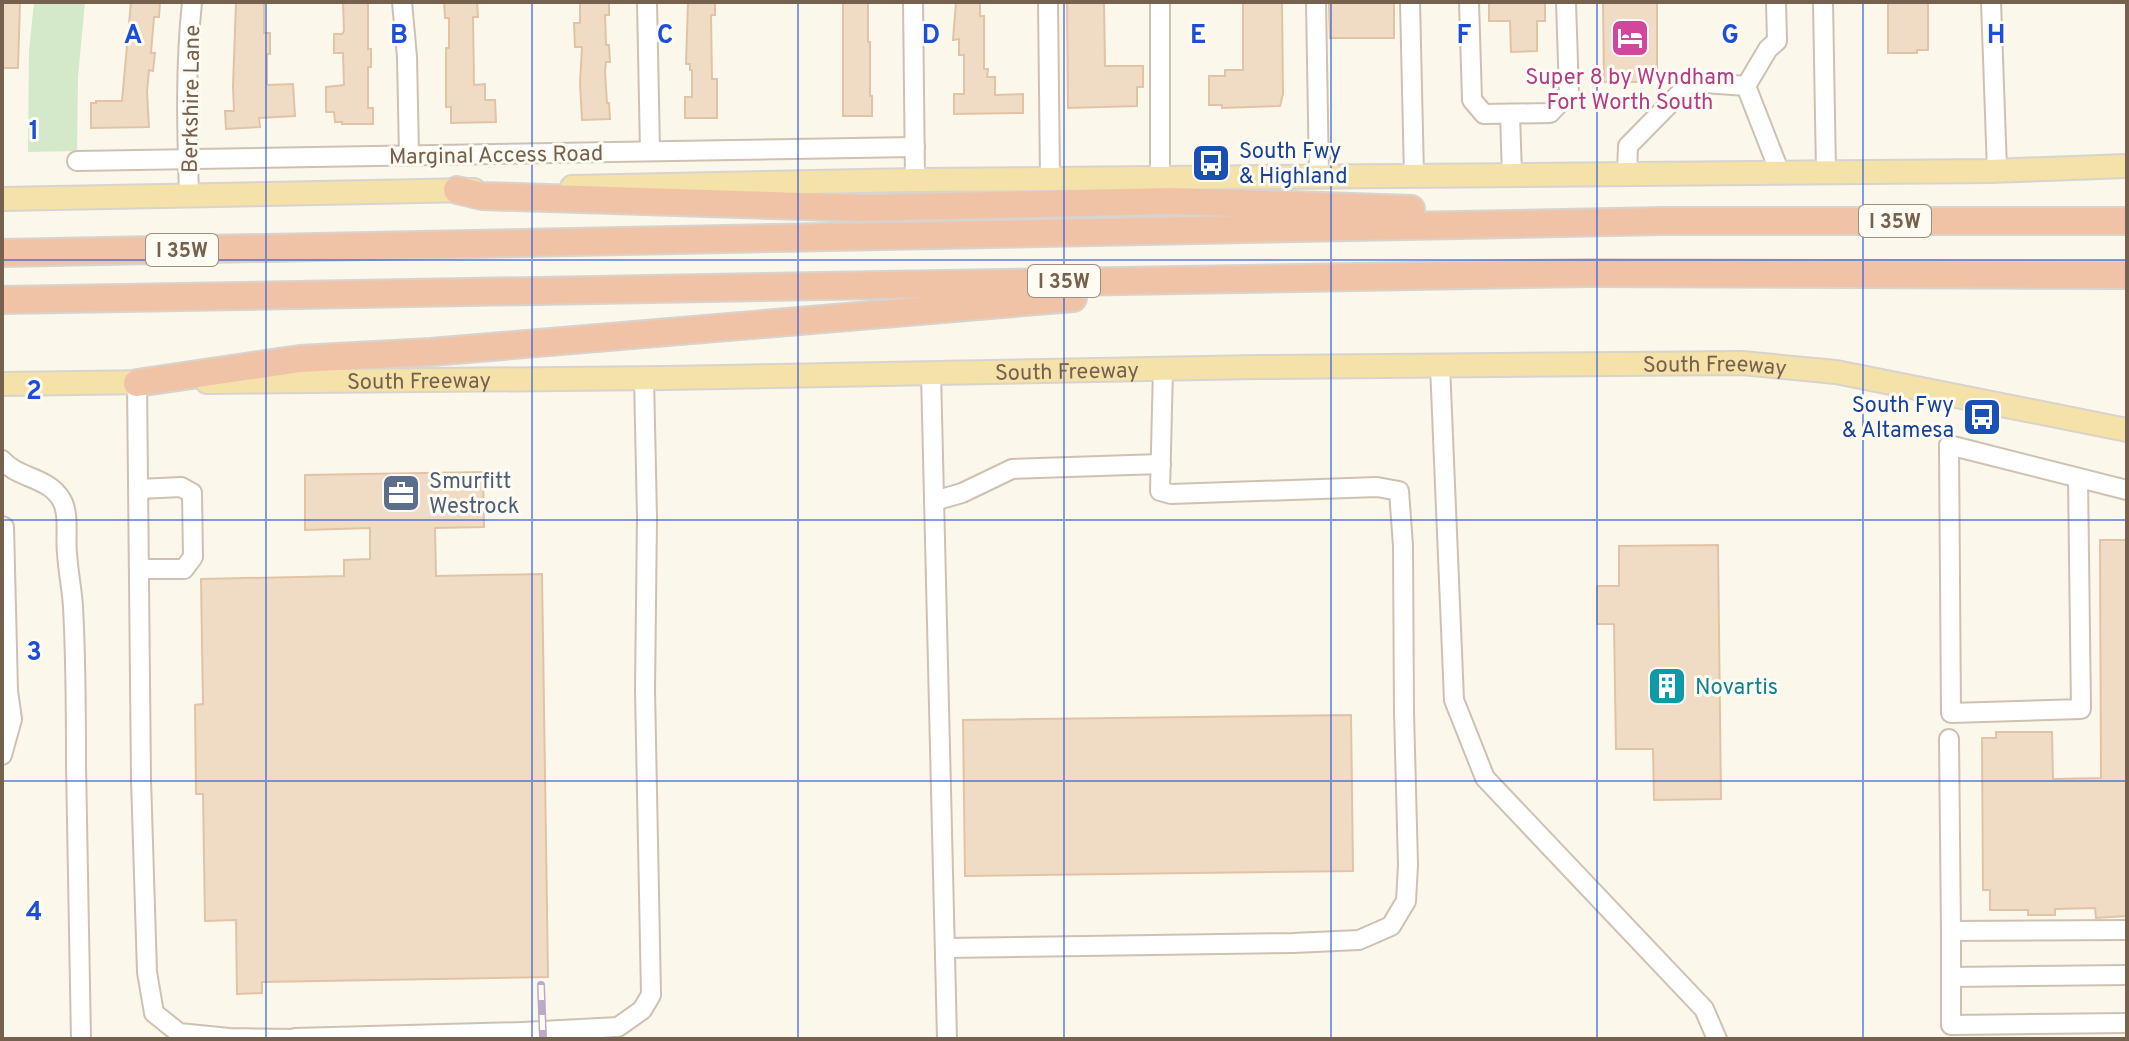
<svg xmlns="http://www.w3.org/2000/svg" width="2129" height="1041" font-family="Overpass,sans-serif">
<rect width="100%" height="100%" fill="#fcf7eb"/>
<path fill="#d3e9ca" d="M34 2H85L78 77 77 151 28 152 29 51Z"/>
<g fill="#f0dbc4" stroke="#e1c3a6" stroke-width="2">
<path d="M2 2H20L18 68H2Z"/>
<path d="M131 2H160L159 17H154L151 53H155L153 71 149 70 147 92 149 127 91 128V103H96V101H122Z"/>
<path d="M236 2H264V33H270V54H267V85L293 84 295 116 259 118 260 127 226 129 225 111H234L233 87Z"/>
<path d="M343 2H368V49H371V67H368V108H373V124H342V122H335L334 112H326V87L344 85 343 53H334V34H342L344 31Z"/>
<path d="M444 2H477L478 17H473L474 85 485 84V100H495L496 122 451 123V107H446V48H449V18H445Z"/>
<path d="M580 2H609V15H605L606 45H609L610 62H606L605 72 607 103H609L610 119 582 120 580 83 582 47H575L574 23H580Z"/>
<path d="M688 2H715V15H711L712 79H717V118H685V97H692V70H690V64H686Z"/>
<path d="M843 2H868V42H870V96H872V116H843Z"/>
<path d="M956 2H980V16H984V69H988L987 77H995V95L1023 94V113L954 114V94H964V55H959V39L953 40Z"/>
<path d="M1067 2H1104L1105 66H1143V87H1137V106L1068 108Z"/>
<path d="M1243 2H1282L1283 94 1280 106 1222 108V105H1209V76H1225V70H1243Z"/>
<path d="M1329 2H1394V38H1330Z"/>
<path d="M1489 2H1545V21H1537V51L1511 52 1510 21H1489Z"/>
<path d="M1603 2H1657V76H1652V82H1604Z"/>
<path d="M1888 2H1928V50H1917V53H1888Z"/>
<path d="M483 472 484 527 435 528 436 576 542 574 548 977 262 982V993L237 994 236 920 205 921 203 794H196L195 705 203 704 201 579 344 576V560L370 559V528L305 530V475Z"/>
<path d="M2100 540H2127V916L2096 918 2095 908 2055 909V915H2028V910H1990V890H1983L1982 738H1996V732H2052L2053 779 2101 778Z"/>
<path d="M1718 545 1721 799 1654 800 1653 749H1616L1614 624H1597V586H1619V546Z"/>
<path d="M1351 715 1353 871 965 876 963 720Z"/>
</g>
<g fill="none" stroke-linecap="round" stroke-linejoin="round">
<defs>
<g id="minor">
<path d="M402 2 407 57 409 155"/>
<path d="M647 2 650 151"/>
<path d="M913 2 915 180"/>
<path d="M1048 2 1050 179"/>
<path d="M1160 2V178"/>
<path d="M1316 2 1319 177"/>
<path d="M1410 2 1414 176"/>
<path d="M1469 2 1472 100 1484 114 1550 113 1569 93 1566 2"/>
<path d="M1823 2 1826 172"/>
<path d="M1991 2 1997 170"/>
<path d="M1746 86 1768 49 1777 41 1776 2"/>
<path d="M1510 114 1512 175"/>
<path d="M77 161 915 147"/>
<path d="M1627 174 1628 146 1691 82 1746 86 1780 173"/>
<path d="M189 196C187 130 185 69 192 2"/>
<path d="M1440 365 1454 700 1485 778 1704 1009 1717 1039"/>
<path d="M931 373 947 1039"/>
<path d="M137 383 141 779 147 972 154 1013 179 1033 229 1038 295 1039"/>
<path d="M2 460C19 479 48 477 61 499 70 513 65 537 67 553 68 571 72 589 73 607 76 660 76 713 76 765 78 857 79 948 81 1039"/>
<path d="M2078 478 2081 709 1951 713 1949 445 2127 490"/>
<path d="M139 489 181 487 192 493 193 557 184 569H140"/>
<path d="M934 501 962 493 1012 469 1161 464"/>
<path d="M2 526 4 527 8 691 12 719 2 755"/>
<path d="M1949 739 1951 931"/>
<path d="M2127 930 1951 931V1025L2127 1023"/>
<path d="M945 948 1293 943 1359 940 1391 926 1406 901 1408 865 1404 713 1403 546 1399 491 1377 487 1171 494 1160 491 1163 368"/>
<path d="M1951 977 2127 975"/>
<path d="M295 1038 523 1032"/>
<path d="M519 1039 523 1032 618 1027 642 1010 651 995 645 690 647 517 644 378"/>
</g>
<g id="major">
<path d="M572 187 915 180 1989 171 2127 166"/>
<path d="M2 199 474 190"/>
<path id="s1" d="M207 382 666 378 1257 367 1742 363 1836 372 2127 430"/>
<path d="M2 384 153 382"/>
</g>
<g id="highway">
<path d="M457 190 482 196 864 208 1171 201 1411 209"/>
<path d="M2 253 1663 221H2127"/>
<path d="M2 300 1588 273 2127 275"/>
<path d="M137 383 300 359 431 352 1073 298"/>
</g>
</defs>
<use href="#minor" stroke="#cec1b1" stroke-width="22"/>
<use href="#major" stroke="#d9d3ce" stroke-width="26"/>
<use href="#highway" stroke="#d9d3ce" stroke-width="30"/>
<use href="#minor" stroke="#fff" stroke-width="18"/>
<use href="#major" stroke="#f5e2a8" stroke-width="22"/>
<use href="#highway" stroke="#f1c3a6" stroke-width="26"/>
<defs>
<path id="rail" d="M541 985 543 1039"/>
</defs>
<use href="#rail" stroke="#bca9c6" stroke-width="8"/>
<use href="#rail" stroke="#fefbf2" stroke-width="5" stroke-dasharray="15" stroke-linecap="butt"/>
</g>
<path fill="none" stroke="#1d4ed8" stroke-width="2" stroke-opacity="0.55" d="M266 2V1039M532 2V1039M798 2V1039M1064 2V1039M1331 2V1039M1597 2V1039M1863 2V1039M2 260H2127M2 520H2127M2 781H2127"/>
<defs>
<symbol id="hotel-square" viewBox="-11 -11 22 22"><rect x="-9" y="-9" width="18" height="18" rx="4" fill="#d1479c" stroke="#fefbf2"/><path d="M-6-4.5h1.5V1H6V5H4.5V3h-9V5H-6ZM-4 0a1.8 1.8 0 1 1 3.6 0ZM.5 0V-2.5h3Q6-2.5 6 0Z" fill="#fff"/></symbol>
<symbol id="bus-square" viewBox="-11 -11 22 22"><rect x="-9" y="-9" width="18" height="18" rx="4" fill="#1a4fb4" stroke="#fefbf2"/><path d="M-5-6H5V4H4V6H2V4H-2V6H-4V4H-5ZM-3.5-4V0h7V-4ZM-3.5 1.2v1.5H-2V1.2ZM2 1.2v1.5H3.5V1.2Z" fill="#fff"/></symbol>
<symbol id="office-square" viewBox="-11 -11 22 22"><rect x="-9" y="-9" width="18" height="18" rx="4" fill="#5c6f8a" stroke="#fefbf2"/><path d="M-6-3h4V-5.5h4V-3h4V5H-6ZM-1-4.5V-3h2v-1.5ZM-6 0V1H6V0Z" fill="#fff"/></symbol>
<symbol id="building-square" viewBox="-11 -11 22 22"><rect x="-9" y="-9" width="18" height="18" rx="4" fill="#0f9aa8" stroke="#fefbf2"/><path d="M-4-6H4V6H1V3H-1V6H-4ZM-2.5-4.3h1.7v1.8h-1.7ZM.8-4.3h1.7v1.8H.8ZM-2.5-1h1.7V.8h-1.7ZM.8-1h1.7V.8H.8Z" fill="#fff"/></symbol>
</defs>
<g fill-rule="evenodd">
<use href="#hotel-square" x="1608" y="16" width="44" height="44"/>
<use href="#bus-square" x="1189" y="141" width="44" height="44"/>
<use href="#bus-square" x="1960" y="395" width="44" height="44"/>
<use href="#office-square" x="379" y="471" width="44" height="44"/>
<use href="#building-square" x="1645" y="664" width="44" height="44"/>
</g>
<g text-anchor="middle" stroke-width="6" stroke-linejoin="round" paint-order="stroke">
<g fill="#fefbf2" stroke="#9f8f80" stroke-width="2">
<rect x="1859" y="205" width="72" height="32" rx="6"/>
<rect x="146" y="234" width="72" height="32" rx="6"/>
<rect x="1028" y="265" width="72" height="32" rx="6"/>
</g>
<g font-size="20" font-weight="bold" fill="#76614f">
<text x="1895" y="228">I 35W</text>
<text x="182" y="257">I 35W</text>
<text x="1064" y="288">I 35W</text>
</g>
<g font-size="22" fill="#b23c85" stroke="#fefbf2">
<text x="1630" y="84">Super 8 by Wyndham<tspan x="1630" dy="25">Fort Worth South</tspan></text>
</g>
<g font-size="22" fill="#76614f" stroke="#fefbf2">
<text transform="translate(190 99) rotate(-89)" y="8">Berkshire Lane</text>
<text transform="translate(496 154) rotate(-1)" y="8">Marginal Access Road</text>
<text dy="8" stroke="none"><textPath href="#s1" startOffset="1508">South Freeway</textPath></text>
<text dy="8" stroke="none"><textPath href="#s1" startOffset="860">South Freeway</textPath></text>
<text dy="8" stroke="none"><textPath href="#s1" startOffset="212">South Freeway</textPath></text>
</g>
<g font-size="22" fill="#164399" stroke="#fefbf2" text-anchor="start">
<text x="1239" y="158">South Fwy<tspan x="1239" dy="25">&amp; Highland</tspan></text>
<text x="1954" y="412" text-anchor="end">South Fwy<tspan x="1954" dy="25">&amp; Altamesa</tspan></text>
</g>
<g font-size="22" fill="#4e5e75" stroke="#fefbf2" text-anchor="start">
<text x="429" y="488">Smurfitt<tspan x="429" dy="25">Westrock</tspan></text>
</g>
<g font-size="22" fill="#0d838f" stroke="#fefbf2" text-anchor="start">
<text x="1695" y="694">Novartis</text>
</g>
</g>
<g font-size="26" text-anchor="middle" font-weight="bold" fill="#1d4ed8" stroke="#fefbf2" stroke-width="6" stroke-linejoin="round" paint-order="stroke">
<text x="133" y="43">A</text>
<text x="399" y="43">B</text>
<text x="665" y="43">C</text>
<text x="931" y="43">D</text>
<text x="1198" y="43">E</text>
<text x="1464" y="43">F</text>
<text x="1730" y="43">G</text>
<text x="1996" y="43">H</text>
<text x="34" y="139">1</text>
<text x="34" y="399">2</text>
<text x="34" y="660">3</text>
<text x="34" y="920">4</text>
</g>
<rect width="2129" height="1041" fill="none" stroke="#76614f" stroke-width="8"/>
</svg>
